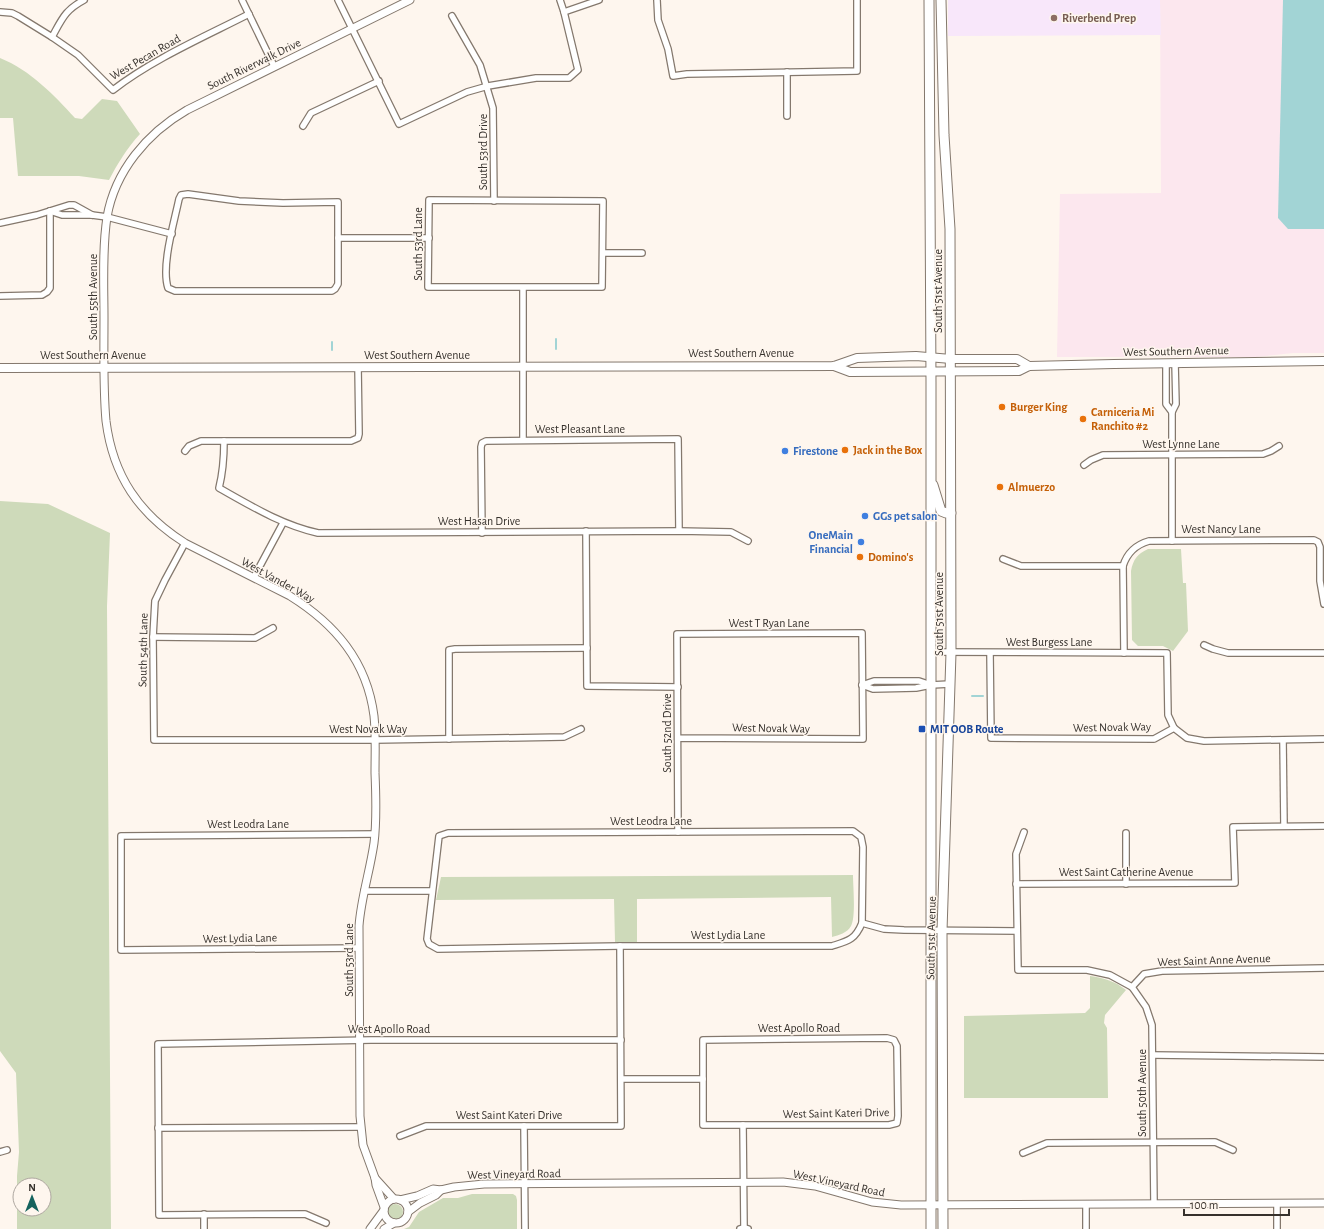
<svg xmlns="http://www.w3.org/2000/svg" width="1324" height="1229" font-family="'Alegreya Sans',sans-serif">
<rect width="100%" height="100%" fill="#fef6ee"/>
<path fill="#fce7ee" d="M1160 0H1324V353H1293L1257 357H1057L1060 194 1161 193Z"/>
<path fill="#f8e7fa" d="M948 0H1160L1161 35 948 36Z"/>
<g fill="#cedaba" fill-rule="evenodd">
<path d="M0 58C30 70 54 95 75 118L82 119 102 99 117 101 140 134C127 148 118 163 109 180L79 176H18L13 118H0Z"/>
<path d="M0 501 48 504 110 533 107 606 111 1229H17V1176L19 1152 16 1073 0 1051ZM20 1185H44V1209H20Z"/>
<path d="M1148 549H1181L1183 583H1186L1188 631 1173 651 1163 646H1138L1132 640 1131 571C1133 560 1137 554 1148 549Z"/>
<path d="M853 875C853 886 856 917 851 926 847 933 839 935 832 937L831 897 637 899V942H615L614 899 436 900 441 877Z"/>
<path d="M1090 976C1104 978 1115 981 1126 990L1105 1015 1104 1023 1107 1028 1108 1098H964V1016L1085 1013 1090 1008Z"/>
<path d="M472 1194H513L516 1196 517 1200V1229H404L409 1227 419 1212 443 1198H458Z"/>
<circle cx="395" cy="1212" r="8"/>
</g>
<path fill="#a2d4d5" d="M1283 0H1324V229H1288L1278 218Z"/>
<g fill="none" stroke-linecap="round" stroke-linejoin="round">
<g stroke="#a2d4d5" stroke-width="2">
<path d="M556 339V349"/>
<path d="M332 342V350"/>
<path d="M972 696H983"/>
</g>
<defs>
<g id="minor">
<path d="M242 0 274 66"/>
<path d="M338 0 399 124 467 92 488 86 536 78H569L578 70 564 12 560 0"/>
<path d="M657 0 658 20 668 49 673 76 687 74 857 71V0"/>
<path d="M0 12 12 13 18 16 52 37 78 55 113 90C153 59 204 37 249 14"/>
<path d="M564 12 599 0"/>
<path d="M452 16 480 65 493 108 494 201"/>
<path d="M52 37C62 19 65 10 84 0"/>
<path d="M787 72V116"/>
<path d="M303 126 311 113 379 81"/>
<path d="M188 194 239 201 283 203 338 202V284L335 289 332 291H175L168 288C161 266 174 223 179 199L181 195Z"/>
<path d="M429 200 603 201 602 287H428Z"/>
<path d="M50 211 62 215H92L107 217 172 234"/>
<path d="M0 223 37 215 69 205H74L92 215"/>
<path d="M338 238H429"/>
<path d="M603 253H642"/>
<path d="M523 288V440"/>
<path d="M0 296 42 295 47 292 50 288V211"/>
<path d="M1166 363V404L1172 412"/>
<path d="M224 441C224 457 223 472 219 488 251 506 282 525 318 533L679 531 731 532 748 541"/>
<path d="M185 451 189 446 201 441H351L358 438 359 434 358 367"/>
<path d="M1084 465 1091 460 1103 455 1263 454 1271 451 1279 446"/>
<path d="M586 531 587 686 678 687"/>
<path d="M482 533 481 447 482 443 486 441 678 439 679 531"/>
<path d="M1172 541V412L1176 404 1175 363"/>
<path d="M185 543 165 580 155 601 153 637 154 740H375L564 737 581 729"/>
<path d="M1003 559 1021 566H1123"/>
<path d="M254 577 283 523"/>
<path d="M153 637 255 638 273 628"/>
<path d="M1204 645 1213 649 1228 653H1324"/>
<path d="M931 652 1167 653 1168 715 1174 728"/>
<path d="M990 653 991 738 1154 739 1174 728 1187 738 1204 741 1324 739"/>
<path d="M1124 653 1123 566C1127 553 1135 545 1149 541L1314 540 1318 542 1320 547V581L1324 604"/>
<path d="M862 685 873 689 916 688 931 685 950 684"/>
<path d="M862 685 874 681H919L931 685"/>
<path d="M678 738 863 739 862 633 677 634 678 832"/>
<path d="M449 739V650L455 649 587 648"/>
<path d="M1283 740 1284 826"/>
<path d="M853 831 861 837 863 847 862 923C855 940 848 941 832 946H620L438 949 429 944 427 939 439 836 448 833Z"/>
<path d="M1024 832 1016 854 1018 970H1087L1110 975 1132 987 1144 974 1162 971 1324 968"/>
<path d="M1016 884 1235 883 1233 827 1324 826"/>
<path d="M1126 884V833"/>
<path d="M364 891H432"/>
<path d="M862 923 884 929 904 930 1017 931"/>
<path d="M359 948 121 950V836L375 834"/>
<path d="M1132 987 1146 1007 1152 1025 1154 1204"/>
<path d="M887 1038 894 1040 897 1046 898 1116 897 1123 889 1125H703V1040Z"/>
<path d="M1153 1055 1324 1057"/>
<path d="M621 1079H703"/>
<path d="M743 1125 744 1228"/>
<path d="M524 1126 525 1229"/>
<path d="M158 1128 360 1127"/>
<path d="M400 1136 426 1126H621L620 946"/>
<path d="M0 1152 7 1150"/>
<path d="M1023 1153 1047 1143 1215 1142 1233 1150"/>
<path d="M1086 1204V1229"/>
<path d="M204 1214V1229"/>
<path d="M326 1223 305 1214 159 1215 158 1044 371 1040H621"/>
<path d="M740 1229 744 1228 748 1229"/>
<path d="M1277 1229V1204"/>
</g>
<g id="tertiary">
<path d="M375 1178 394 1199"/>
<circle cx="396" cy="1211" r="12"/>
<path d="M400 1200 417 1196 433 1189 441 1190 454 1187 484 1184 783 1182 815 1186 872 1202 901 1205 1324 1203"/>
<path d="M384 1207 376 1185 375 1178 363 1145 360 1116 359 926C361 898 370 871 374 843 377 820 376 796 375 773 375 754 376 735 374 716 367 661 335 624 290 596L185 543C139 514 113 476 106 421 103 387 104 352 104 318 104 285 102 250 107 217 115 171 147 133 187 110L410 0"/>
<path d="M408 1212 420 1203 436 1195 441 1190"/>
<path d="M370 1229 384 1210"/>
<path d="M384 1229 394 1223"/>
</g>
<g id="secondary">
<path d="M834 366 850 372 1019 371 1029 366 1114 364 1324 361"/>
<path d="M0 368 834 366 857 358 916 356 951 359H1017L1029 366"/>
</g>
<g id="primary">
<path d="M929 0 931 382V1229"/>
<path d="M941 0 944 135 950 229 951 653 942 931 943 1229"/>
<path d="M933 485 941 511 946 513H951"/>
</g>
</defs>
<use href="#minor" stroke="#84786d" stroke-width="8"/>
<use href="#tertiary" stroke="#84786d" stroke-width="9"/>
<use href="#secondary" stroke="#84786d" stroke-width="10"/>
<use href="#primary" stroke="#84786d" stroke-width="11"/>
<use href="#minor" stroke="#fff" stroke-width="5.5"/>
<use href="#tertiary" stroke="#fff" stroke-width="7"/>
<use href="#secondary" stroke="#fff" stroke-width="8"/>
<use href="#primary" stroke="#fff" stroke-width="9"/>
</g>
<circle fill="#8d6e63" stroke="#fef6ee" stroke-width="1.5" cx="1054" cy="18" r="4"/>
<g fill="#e8710a" stroke="#fef6ee" stroke-width="1.5">
<circle cx="1002" cy="407" r="4"/>
<circle cx="1083" cy="419" r="4"/>
<circle cx="845" cy="450" r="4"/>
<circle cx="1000" cy="487" r="4"/>
<circle cx="860" cy="557" r="4"/>
</g>
<g fill="#3f7fe0" stroke="#fef6ee" stroke-width="1.5">
<circle cx="785" cy="451" r="4"/>
<circle cx="865" cy="516" r="4"/>
<circle cx="861" cy="542" r="4"/>
</g>
<rect fill="#1a4fb4" stroke="#fef6ee" stroke-width="1.5" x="918" y="725" width="8" height="8" rx="2"/>
<g text-anchor="middle" stroke-width="3" stroke-linejoin="round" paint-order="stroke">
<g font-size="12" font-weight="bold" fill="#785e54" stroke="#fef6ee" text-anchor="start">
<text x="1062" y="22">Riverbend Prep</text>
</g>
<g font-size="12" fill="#36312c" stroke="#fef6ee">
<text transform="translate(145 57) rotate(-30)" y="4">West Pecan Road</text>
<text transform="translate(254 64) rotate(-26)" y="4">South Riverwalk Drive</text>
<text transform="translate(483 152) rotate(-90)" y="4">South 53rd Drive</text>
<text transform="translate(418 244) rotate(-90)" y="4">South 53rd Lane</text>
<text transform="translate(938 291) rotate(-90)" y="4">South 51st Avenue</text>
<text transform="translate(93 297) rotate(-90)" y="4">South 55th Avenue</text>
<text transform="translate(1176 351) rotate(-1)" y="4">West Southern Avenue</text>
<text x="741" y="357">West Southern Avenue</text>
<text x="93" y="359">West Southern Avenue</text>
<text x="417" y="359">West Southern Avenue</text>
<text x="580" y="433">West Pleasant Lane</text>
<text x="1181" y="448">West Lynne Lane</text>
<text x="479" y="525">West Hasan Drive</text>
<text x="1221" y="533">West Nancy Lane</text>
<text transform="translate(278 580) rotate(29)" y="4">West Vander Way</text>
<text transform="translate(939 614) rotate(-90)" y="4">South 51st Avenue</text>
<text x="769" y="627">West T Ryan Lane</text>
<text x="1049" y="646">West Burgess Lane</text>
<text transform="translate(143 650) rotate(-89)" y="4">South 54th Lane</text>
<text transform="translate(1112 727) rotate(-1)" y="4">West Novak Way</text>
<text transform="translate(771 728) rotate(1)" y="4">West Novak Way</text>
<text x="368" y="733">West Novak Way</text>
<text transform="translate(667 733) rotate(-90)" y="4">South 52nd Drive</text>
<text x="651" y="825">West Leodra Lane</text>
<text x="248" y="828">West Leodra Lane</text>
<text x="1126" y="876">West Saint Catherine Avenue</text>
<text x="728" y="939">West Lydia Lane</text>
<text transform="translate(240 938) rotate(-1)" y="4">West Lydia Lane</text>
<text transform="translate(931 938) rotate(-89)" y="4">South 51st Avenue</text>
<text transform="translate(349 960) rotate(-90)" y="4">South 53rd Lane</text>
<text transform="translate(1214 960) rotate(-2)" y="4">West Saint Anne Avenue</text>
<text x="799" y="1032">West Apollo Road</text>
<text x="389" y="1033">West Apollo Road</text>
<text transform="translate(1142 1093) rotate(-90)" y="4">South 50th Avenue</text>
<text transform="translate(836 1113) rotate(-1)" y="4">West Saint Kateri Drive</text>
<text x="509" y="1119">West Saint Kateri Drive</text>
<text transform="translate(514 1174) rotate(-1)" y="4">West Vineyard Road</text>
<text transform="translate(839 1183) rotate(12)" y="4">West Vineyard Road</text>
</g>
<g font-size="12" font-weight="bold" fill="#c56008" stroke="#fef6ee" text-anchor="start">
<text x="1010" y="411">Burger King</text>
<text x="1091" y="416">Carniceria Mi<tspan x="1091" dy="14">Ranchito #2</tspan></text>
<text x="853" y="454">Jack in the Box</text>
<text x="1008" y="491">Almuerzo</text>
<text x="868" y="561">Domino's</text>
</g>
<g font-size="12" font-weight="bold" fill="#366cbe" stroke="#fef6ee" text-anchor="start">
<text x="793" y="455">Firestone</text>
<text x="873" y="520">GGs pet salon</text>
<text x="853" y="539" text-anchor="end">OneMain<tspan x="853" dy="14">Financial</tspan></text>
</g>
<g font-size="12" font-weight="bold" fill="#164399" stroke="#fef6ee" text-anchor="start">
<text x="930" y="733">MIT OOB Route</text>
</g>
</g>
<g transform="translate(32 1197)"><circle r="19" fill="#fef6ee" stroke="#aea7a0"/>
<path d="M0-3L7 15L0 10L-7 15Z" fill="#15635e"/>
<text y="-6" font-size="11" font-weight="bold" text-anchor="middle" fill="#36312c">N</text>
</g>
<path d="M1184 1209v6h105v-6" fill="none" stroke="#36312c" stroke-width="2"/>
<text x="1190" y="1209" font-size="12" fill="#36312c" stroke="#fef6ee" stroke-width="3" paint-order="stroke">100 m</text>
</svg>
